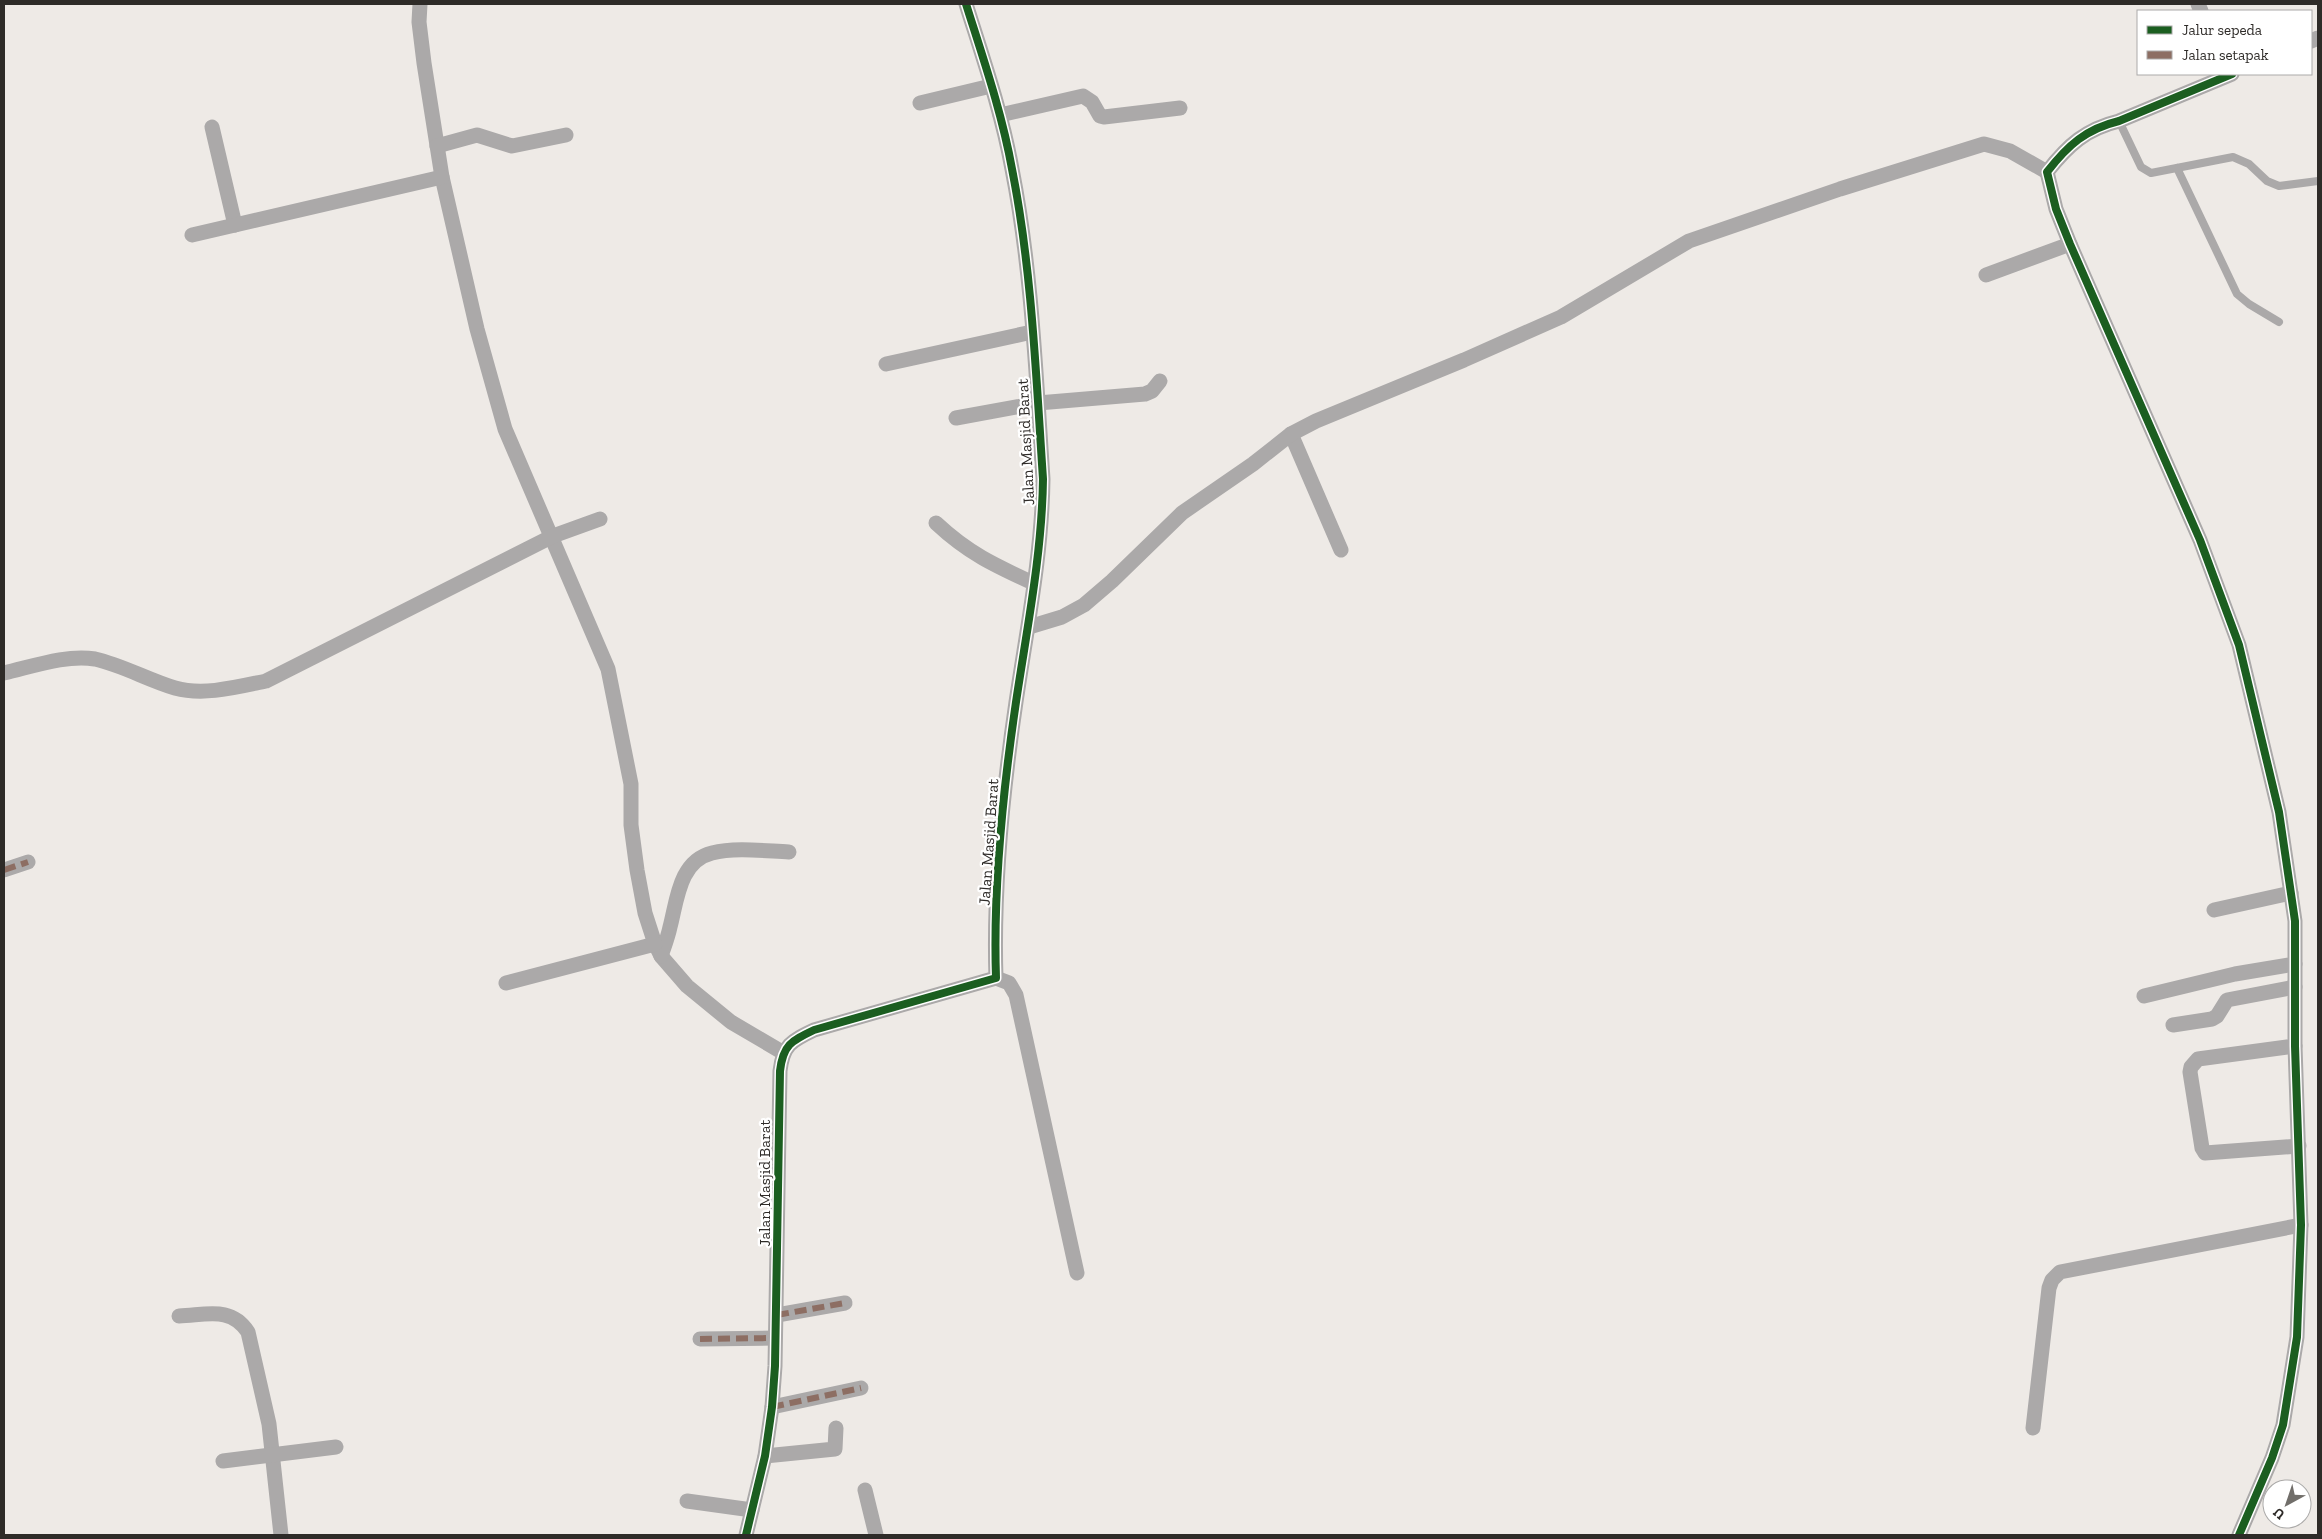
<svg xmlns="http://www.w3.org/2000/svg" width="2322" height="1539" font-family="'Zilla Slab',serif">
<rect width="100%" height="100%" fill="#eeeae6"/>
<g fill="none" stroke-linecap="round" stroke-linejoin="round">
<g stroke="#aba9a9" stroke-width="8">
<path d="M2119 121 2141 167 2151 173 2233 157 2249 164 2267 181 2279 186 2318 181"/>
<path d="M2177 168 2237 294 2249 304 2279 322"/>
</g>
<g stroke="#aba9a9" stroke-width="15">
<path d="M420 4 419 22 424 63 442 177 477 329 505 429 608 669 631 784V825L637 870 645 913 655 944 661 956 687 986 731 1022 782 1052"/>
<path d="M2198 4 2201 11"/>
<path d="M2311 41 2318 38"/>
<path d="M2232 74 2119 121C2086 129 2068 145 2047 172L2056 209 2070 244 2200 540 2239 645 2279 812 2295 921V1046L2301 1225 2297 1337 2283 1425 2272 1458 2239 1535"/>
<path d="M920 103 991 86"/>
<path d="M1000 115 1083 96 1092 102 1100 116 1104 117 1180 108"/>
<path d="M212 127 235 225"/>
<path d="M437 146 477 135 512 146 566 135"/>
<path d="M192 235 442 177"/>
<path d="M1986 275 2070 244"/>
<path d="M886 364 1032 332"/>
<path d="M956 418 1038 403 1145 394 1152 391 1160 381"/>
<path d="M1291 434 1341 550"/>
<path d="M936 523C968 553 994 565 1033 583"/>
<path d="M1029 627 1062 617 1084 605 1112 581 1182 513 1253 464 1291 434 1316 421 1464 360 1561 317 1689 241 1840 189 1984 144 2010 151 2047 172"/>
<path d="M4 673C31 667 66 654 95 659 122 665 148 680 175 688 204 696 237 687 266 681L553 536 600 519"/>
<path d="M4 870 28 862"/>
<path d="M2214 910 2291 893"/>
<path d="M661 956C664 947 668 937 670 927 677 901 679 861 712 853 735 847 765 851 789 852"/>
<path d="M996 978 1009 983 1016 995 1077 1273"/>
<path d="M506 983 655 944"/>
<path d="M2144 996 2235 974 2295 964"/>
<path d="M2173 1025 2212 1019 2217 1016 2227 1000 2295 987"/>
<path d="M2295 1046 2198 1059 2191 1067 2190 1072 2202 1148 2205 1153 2299 1146"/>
<path d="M777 1315 845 1303"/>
<path d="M179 1316C207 1315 231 1306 248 1332L269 1424 281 1535"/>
<path d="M700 1339 775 1338"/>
<path d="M772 1407 861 1388"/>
<path d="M2033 1428 2049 1288 2052 1280 2060 1272 2301 1225"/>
<path d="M765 1456 835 1449 836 1428"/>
<path d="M223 1461 336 1447"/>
<path d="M865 1490 876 1535"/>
<path d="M687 1501 752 1510"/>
<path d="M746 1535 765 1456 772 1407 775 1366 780 1071C783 1045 791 1041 814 1030L996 978C993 889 1003 790 1016 702 1027 628 1042 554 1043 479 1036 376 1032 270 1012 169 1002 113 983 58 966 4"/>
</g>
<g stroke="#8d6e63" stroke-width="6" stroke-dasharray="12 6" stroke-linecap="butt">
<path d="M4 870 28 862"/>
<path d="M777 1315 845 1303"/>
<path d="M700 1339 775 1338"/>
<path d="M772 1407 861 1388"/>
</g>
<defs>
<g id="cycleway">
<path d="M2232 74 2119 121C2086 129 2068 145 2047 172L2056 209 2070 244 2200 540 2239 645 2279 812 2295 921V1046L2301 1225 2297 1337 2283 1425 2272 1458 2239 1535"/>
<path d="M746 1535 765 1456 772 1407 775 1366 780 1071C783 1045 791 1041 814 1030L996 978C993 889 1003 790 1016 702 1027 628 1042 554 1043 479 1036 376 1032 270 1012 169 1002 113 983 58 966 4"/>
</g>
</defs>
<use href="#cycleway" stroke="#fff" stroke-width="11"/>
<use href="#cycleway" stroke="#1b5e20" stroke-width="8"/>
</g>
<g text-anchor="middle" stroke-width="4.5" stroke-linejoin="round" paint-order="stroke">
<g font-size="16" fill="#2e2b28" stroke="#fff">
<text transform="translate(1025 442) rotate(-93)" y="6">Jalan Masjid Barat</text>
<text transform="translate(988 842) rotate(-86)" y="6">Jalan Masjid Barat</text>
<text transform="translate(764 1183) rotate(-90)" y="6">Jalan Masjid Barat</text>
</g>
</g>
<rect width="2322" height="1539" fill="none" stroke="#2e2b28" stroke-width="10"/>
<rect x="2137" y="10" width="175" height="65" fill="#ffffff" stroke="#abaaa9"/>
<rect x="2147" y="26" width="25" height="8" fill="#1b5e20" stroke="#abaaa9"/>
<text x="2182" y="35" font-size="15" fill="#2e2b28">Jalur sepeda</text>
<rect x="2147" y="51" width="25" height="8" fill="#8d6e63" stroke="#abaaa9"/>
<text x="2182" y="60" font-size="15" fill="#2e2b28">Jalan setapak</text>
<g transform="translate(2287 1504) rotate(220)"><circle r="24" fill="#ffffff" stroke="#abaaa9"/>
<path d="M0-4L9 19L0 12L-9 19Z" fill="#716e6a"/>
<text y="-8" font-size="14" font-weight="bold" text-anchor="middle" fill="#2e2b28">U</text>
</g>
</svg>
